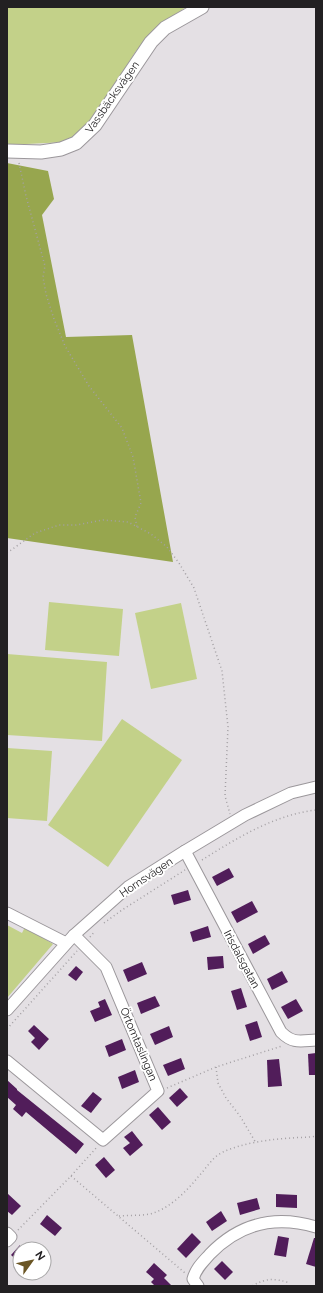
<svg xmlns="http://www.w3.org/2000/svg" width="323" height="1293" font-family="Raleway,sans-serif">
<rect width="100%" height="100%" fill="#e4e0e4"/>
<g fill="#c3d189">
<path d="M7 7H186L158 27 136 51 86 129 66 142 7 145Z"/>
<path d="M49 602 123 609 119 656 45 650Z"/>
<path d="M181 603 197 679 151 689 135 613Z"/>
<path d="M7 654 107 662 102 741 7 735Z"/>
<path d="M122 719 182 760 108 867 48 825Z"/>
<path d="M7 748 52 751 47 821 7 818Z"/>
<path d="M7 925 22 933 25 927 53 944 7 998Z"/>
</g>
<path fill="#97a64e" d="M7 163 48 171 54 199 42 215 66 337 132 335 173 562 7 538Z"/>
<g fill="#511d5a">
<path d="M229 868 234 877 217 886 212 877Z"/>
<path d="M188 890 191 900 174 905 171 895Z"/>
<path d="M252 901 258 912 237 923 231 912Z"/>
<path d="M208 926 211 937 193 942 190 932Z"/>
<path d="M265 935 270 944 253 954 248 944Z"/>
<path d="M223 956 224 968 208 970 207 957Z"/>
<path d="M142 962 147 974 128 982 123 970Z"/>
<path d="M76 966 83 972 76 981 68 975Z"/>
<path d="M282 971 288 982 272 990 267 979Z"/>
<path d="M241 988 247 1007 237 1010 231 991Z"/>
<path d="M155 996 160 1006 141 1014 137 1003Z"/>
<path d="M105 999 112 1015 95 1022 90 1011 100 1007 98 1002Z"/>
<path d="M296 999 303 1011 288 1019 281 1007Z"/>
<path d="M257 1021 262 1037 250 1041 245 1025Z"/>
<path d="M34 1025 49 1039 39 1050 31 1042 35 1038 28 1031Z"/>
<path d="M169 1026 173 1037 155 1045 150 1034Z"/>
<path d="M122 1039 126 1050 109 1057 105 1046Z"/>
<path d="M316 1053V1075H309L308 1054Z"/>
<path d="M181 1058 185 1069 168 1076 163 1065Z"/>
<path d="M279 1059 282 1086 268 1087 267 1060Z"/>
<path d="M135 1070 139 1082 122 1089 118 1077Z"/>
<path d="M7 1080 17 1089V1090L84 1144 76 1154 26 1112 22 1117 13 1109 16 1105 7 1097Z"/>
<path d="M180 1088 188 1097 177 1107 169 1098Z"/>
<path d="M93 1092 102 1099 91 1113 81 1106Z"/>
<path d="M158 1107 171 1122 162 1130 149 1115Z"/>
<path d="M132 1131 143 1145 130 1156 123 1148 130 1143 124 1137Z"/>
<path d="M104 1157 115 1170 106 1178 95 1165Z"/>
<path d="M7 1193 21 1206 12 1215 7 1211Z"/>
<path d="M276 1194 297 1195V1208L276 1207Z"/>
<path d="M257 1198 260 1209 240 1215 237 1203Z"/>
<path d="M221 1211 227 1221 212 1231 206 1222Z"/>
<path d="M47 1215 62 1228 55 1236 40 1224Z"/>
<path d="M192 1233 201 1242 186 1258 177 1249Z"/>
<path d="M278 1236 289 1238 286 1257 274 1255Z"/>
<path d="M314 1238H316V1267L306 1264Z"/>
<path d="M20 1245V1263L11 1255Z"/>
<path d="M222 1261 233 1272 225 1280 214 1269Z"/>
<path d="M154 1263 167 1275 164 1278 172 1286H155L151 1282 154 1279 146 1272Z"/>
</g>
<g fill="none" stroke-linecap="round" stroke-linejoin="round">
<defs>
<g id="minor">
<path d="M185 851 281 1032C293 1044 300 1041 316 1040"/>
<path d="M7 913 66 943"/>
<path d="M7 1010 74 935 128 887 185 851 245 815 291 793 316 787"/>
<path d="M7 1061 103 1140 158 1091 106 967 74 935"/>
<path d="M7 1233 11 1237 7 1241"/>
<path d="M198 1286 193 1279C196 1268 203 1262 210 1254 240 1223 276 1215 316 1227"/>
</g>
<path id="tertiary" d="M7 151 41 152 61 149 76 143 95 125 151 42 165 28 202 7"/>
</defs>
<use href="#minor" stroke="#9b979b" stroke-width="13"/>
<use href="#tertiary" stroke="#9b979b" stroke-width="15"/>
<g stroke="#a4a0a4" stroke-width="1.5" stroke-dasharray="1 3" stroke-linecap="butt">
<path d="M19 163 26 196 45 266 43 277 46 294 54 319 65 346 89 386 122 428 133 457 141 503 135 517 137 527"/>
<path d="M7 553 35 533 59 525H76L103 520 128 522 151 534 167 547 179 563 194 588 222 671 228 727 225 796 230 814"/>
<path d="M202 860C237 838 274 815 316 810"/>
<path d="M104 923 122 910 185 870"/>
<path d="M90 937 95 931"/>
<path d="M7 1029 77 951"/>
<path d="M216 1067 218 1083 226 1098 240 1116 256 1143"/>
<path d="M167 1088 216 1067 282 1046"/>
<path d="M71 1176 185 1273"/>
<path d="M119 1216C129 1215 140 1216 150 1214 169 1209 186 1192 198 1177 206 1169 212 1157 223 1152 242 1143 272 1139 292 1138 300 1137 308 1138 316 1136"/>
<path d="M18 1230 71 1176 97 1147"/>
<path d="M252 1286C266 1278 274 1278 290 1283"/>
</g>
<use href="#minor" stroke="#fff" stroke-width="11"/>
<use href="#tertiary" stroke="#fff" stroke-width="13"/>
</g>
<g text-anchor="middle" stroke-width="4" stroke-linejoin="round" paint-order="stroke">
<g font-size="11" fill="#222022" stroke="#fff">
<text transform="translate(112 97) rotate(-55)" y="4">Vassbäcksvägen</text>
<text transform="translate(146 877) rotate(-34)" y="4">Hornsvägen</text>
<text transform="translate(242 959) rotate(62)" y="4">Irisdalsgatan</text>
<text transform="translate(139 1044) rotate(67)" y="4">Örtomtaslingan</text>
</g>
</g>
<rect width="323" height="1293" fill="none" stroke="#222022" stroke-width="16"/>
<g transform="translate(32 1261) rotate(57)"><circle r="19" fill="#ffffff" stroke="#a7a6a7"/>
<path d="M0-3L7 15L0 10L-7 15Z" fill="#6a5524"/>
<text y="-6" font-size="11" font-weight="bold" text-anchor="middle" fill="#222022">N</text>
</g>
</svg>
